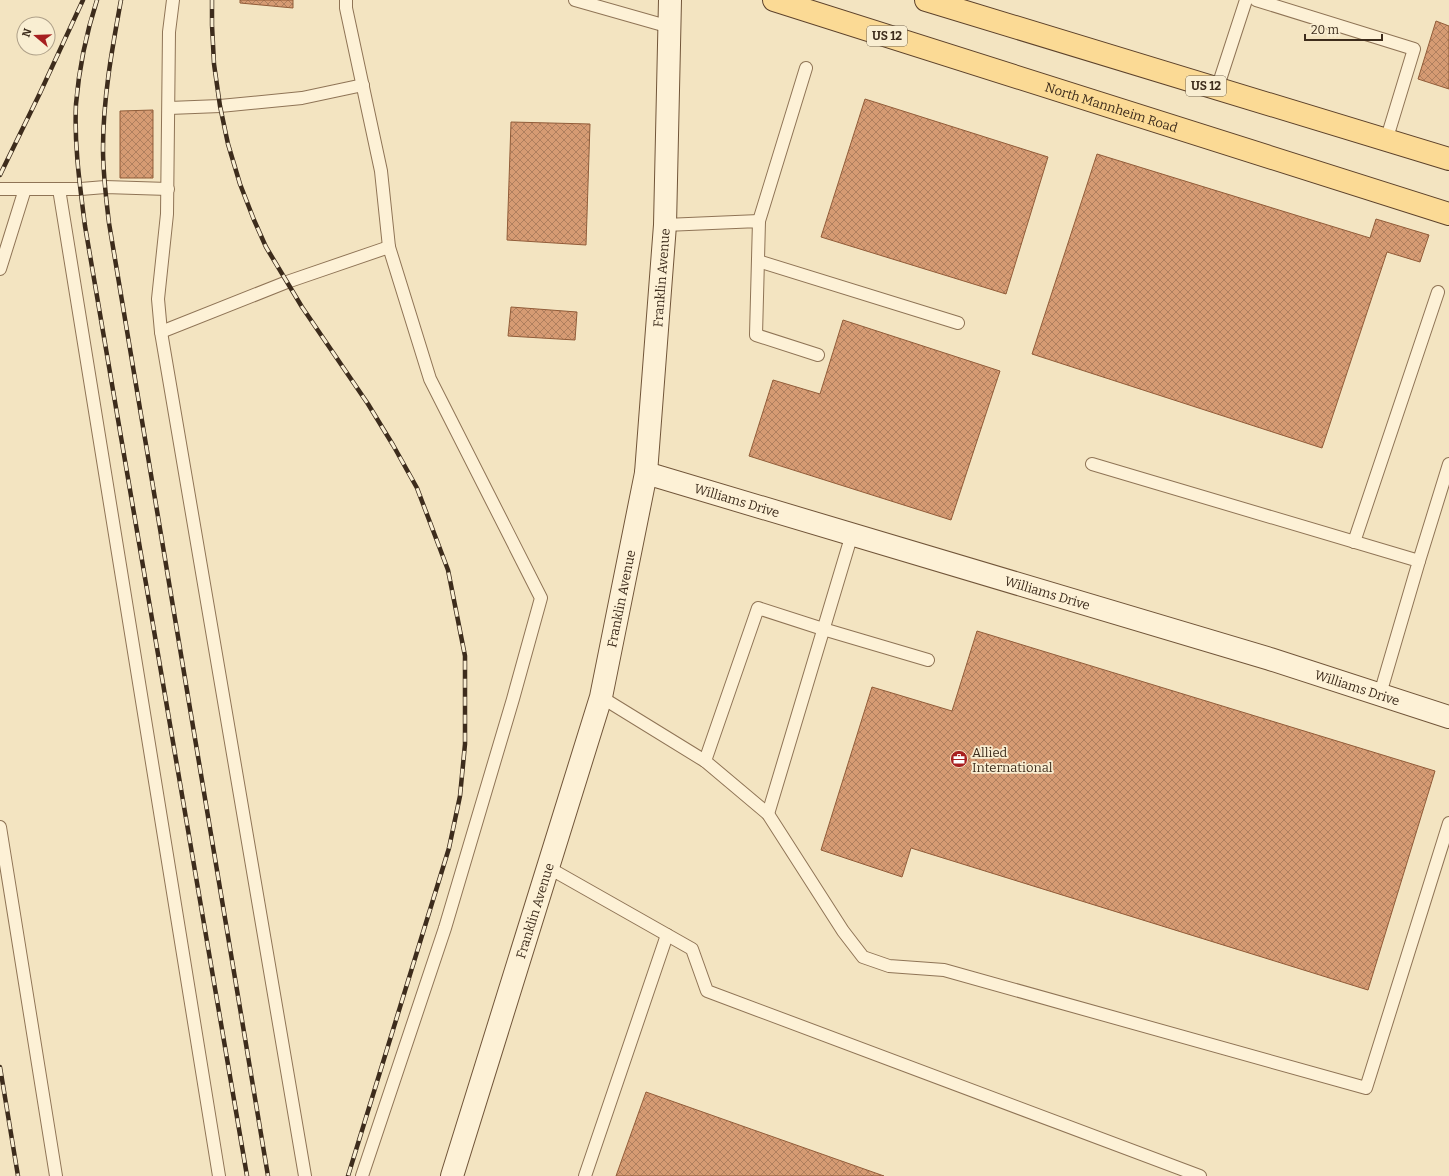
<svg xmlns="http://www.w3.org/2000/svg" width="1449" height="1176" font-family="Bitter,serif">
<defs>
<pattern id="building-cross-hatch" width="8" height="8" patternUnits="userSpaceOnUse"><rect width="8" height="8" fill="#d69b73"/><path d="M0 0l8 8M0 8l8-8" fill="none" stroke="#af7f5e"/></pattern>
</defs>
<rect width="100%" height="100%" fill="#f3e4c1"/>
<g fill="url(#building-cross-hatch)" stroke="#915c39">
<path d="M240 0H293V8L240 3Z"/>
<path d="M1436 21 1449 26V89L1418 79Z"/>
<path d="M865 99 1048 157 1006 294 821 237Z"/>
<path d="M153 110V178H120V111Z"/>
<path d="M511 122 590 124 586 245 507 240Z"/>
<path d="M1097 154 1370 238 1376 219 1429 235 1420 262 1387 252 1322 448 1032 354Z"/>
<path d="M511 307 577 312 575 340 508 336Z"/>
<path d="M843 320 1000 371 951 520 749 456 773 380 820 394Z"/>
<path d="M977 631 1435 771 1368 990 911 848 902 877 821 850 872 687 952 711Z"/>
<path d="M646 1092 884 1176H616Z"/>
</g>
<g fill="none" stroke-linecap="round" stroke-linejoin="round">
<defs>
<g id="lane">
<path d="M173 0 169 32 167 214 158 299 161 332 305 1176"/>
<path d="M346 0V8L381 171 389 247 430 379 541 598 513 699 445 928 362 1176"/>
<path d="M575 0 670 27"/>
<path d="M1256 0 1414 49 1386 141"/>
<path d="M1217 89 1246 0"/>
<path d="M169 108 220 106 302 98 363 85"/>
<path d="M0 189H81L105 187 168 189"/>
<path d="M59 189 219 1176"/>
<path d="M759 221 806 68"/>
<path d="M665 225 759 221 756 335 818 355"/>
<path d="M758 261 958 323"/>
<path d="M0 269 25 189"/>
<path d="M161 332 287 282 389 247"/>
<path d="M1092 464 1419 561 1380 694"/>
<path d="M1354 542 1438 292"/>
<path d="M1419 561 1449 464"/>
<path d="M601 697 705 761 768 814 843 931 863 957 889 966 944 970 1366 1088 1449 823"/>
<path d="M705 761 758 608 823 629 928 660"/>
<path d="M768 814 852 534"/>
<path d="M0 827 56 1176"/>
<path d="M549 868 692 949 707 991 1200 1176"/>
<path d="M585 1176 667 935"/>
</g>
<g id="secondary">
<path id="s1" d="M646 473 1270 659 1449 717"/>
<path id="s2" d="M452 1176 601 697 646 473 665 225 670 0"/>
</g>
<g id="primary">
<path id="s3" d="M774 0 1449 214"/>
<path d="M926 0 1449 159"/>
</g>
</defs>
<use href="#lane" stroke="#8f7456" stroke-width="14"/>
<use href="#secondary" stroke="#715539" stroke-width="24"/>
<use href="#primary" stroke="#5d422b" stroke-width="24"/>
<use href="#lane" stroke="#fdf1d6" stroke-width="12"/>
<use href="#secondary" stroke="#fdf1d6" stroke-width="22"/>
<use href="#primary" stroke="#fbda95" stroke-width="22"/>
<defs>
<g id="rail">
<path d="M97 0C86 34 79 68 76 104 74 145 80 186 85 226L247 1176"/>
<path d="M121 0C112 49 103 99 103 149 103 174 106 198 109 223L268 1176"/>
<path d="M212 0V25L214 64 220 106 228 144 240 184 254 220 266 247 302 307 368 404 393 445 417 488 448 570 465 656V744L460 796 449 848 348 1176"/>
<path d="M0 175 40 93 83 0"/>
<path d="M0 1067 18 1176"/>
</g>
</defs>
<use href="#rail" stroke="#3d2c1c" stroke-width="4.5"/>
<use href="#rail" stroke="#f9eed2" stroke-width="3" stroke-dasharray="9" stroke-linecap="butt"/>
</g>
<defs>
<symbol id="office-disc" viewBox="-11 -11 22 22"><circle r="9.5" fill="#a61f20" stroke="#f9eed2"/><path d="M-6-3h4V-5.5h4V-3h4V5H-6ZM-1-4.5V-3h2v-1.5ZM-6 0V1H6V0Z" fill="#fff"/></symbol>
</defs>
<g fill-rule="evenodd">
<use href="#office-disc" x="949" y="749" width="20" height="20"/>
</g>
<g text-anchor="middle" stroke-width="3.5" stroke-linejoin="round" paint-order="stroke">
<g fill="#f9eed2" stroke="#756653" stroke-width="1">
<rect x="867" y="26" width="40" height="20" rx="3"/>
<rect x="1186" y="76" width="40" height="20" rx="3"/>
</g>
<g font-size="12" font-weight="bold" fill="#3d2c1c">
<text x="887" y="40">US 12</text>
<text x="1206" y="90">US 12</text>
</g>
<g font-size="13" fill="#3d2c1c" stroke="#f9eed2">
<text dy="5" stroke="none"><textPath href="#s3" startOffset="354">North Mannheim Road</textPath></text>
<text dy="5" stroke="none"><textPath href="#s2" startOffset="926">Franklin Avenue</textPath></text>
<text dy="5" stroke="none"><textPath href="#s1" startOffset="95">Williams Drive</textPath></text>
<text dy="5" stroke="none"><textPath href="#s1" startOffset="419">Williams Drive</textPath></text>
<text dy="5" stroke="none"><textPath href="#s2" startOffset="602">Franklin Avenue</textPath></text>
<text dy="5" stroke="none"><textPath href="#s1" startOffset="743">Williams Drive</textPath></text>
<text dy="5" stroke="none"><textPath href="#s2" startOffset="278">Franklin Avenue</textPath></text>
</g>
<g font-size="13" fill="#3d2c1c" stroke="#f9eed2" text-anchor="start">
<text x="972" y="757">Allied<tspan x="972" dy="15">International</tspan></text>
</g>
</g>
<g transform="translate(36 36) rotate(289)"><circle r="19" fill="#f9eed2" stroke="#aea089"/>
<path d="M0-3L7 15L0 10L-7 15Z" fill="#a61f20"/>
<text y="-6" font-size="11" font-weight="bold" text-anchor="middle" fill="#3d2c1c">N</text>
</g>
<path d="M1305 34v6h77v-6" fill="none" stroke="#3d2c1c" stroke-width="2"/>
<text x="1311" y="34" font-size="12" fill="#3d2c1c" stroke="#f9eed2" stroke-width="3" paint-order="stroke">20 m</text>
</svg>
